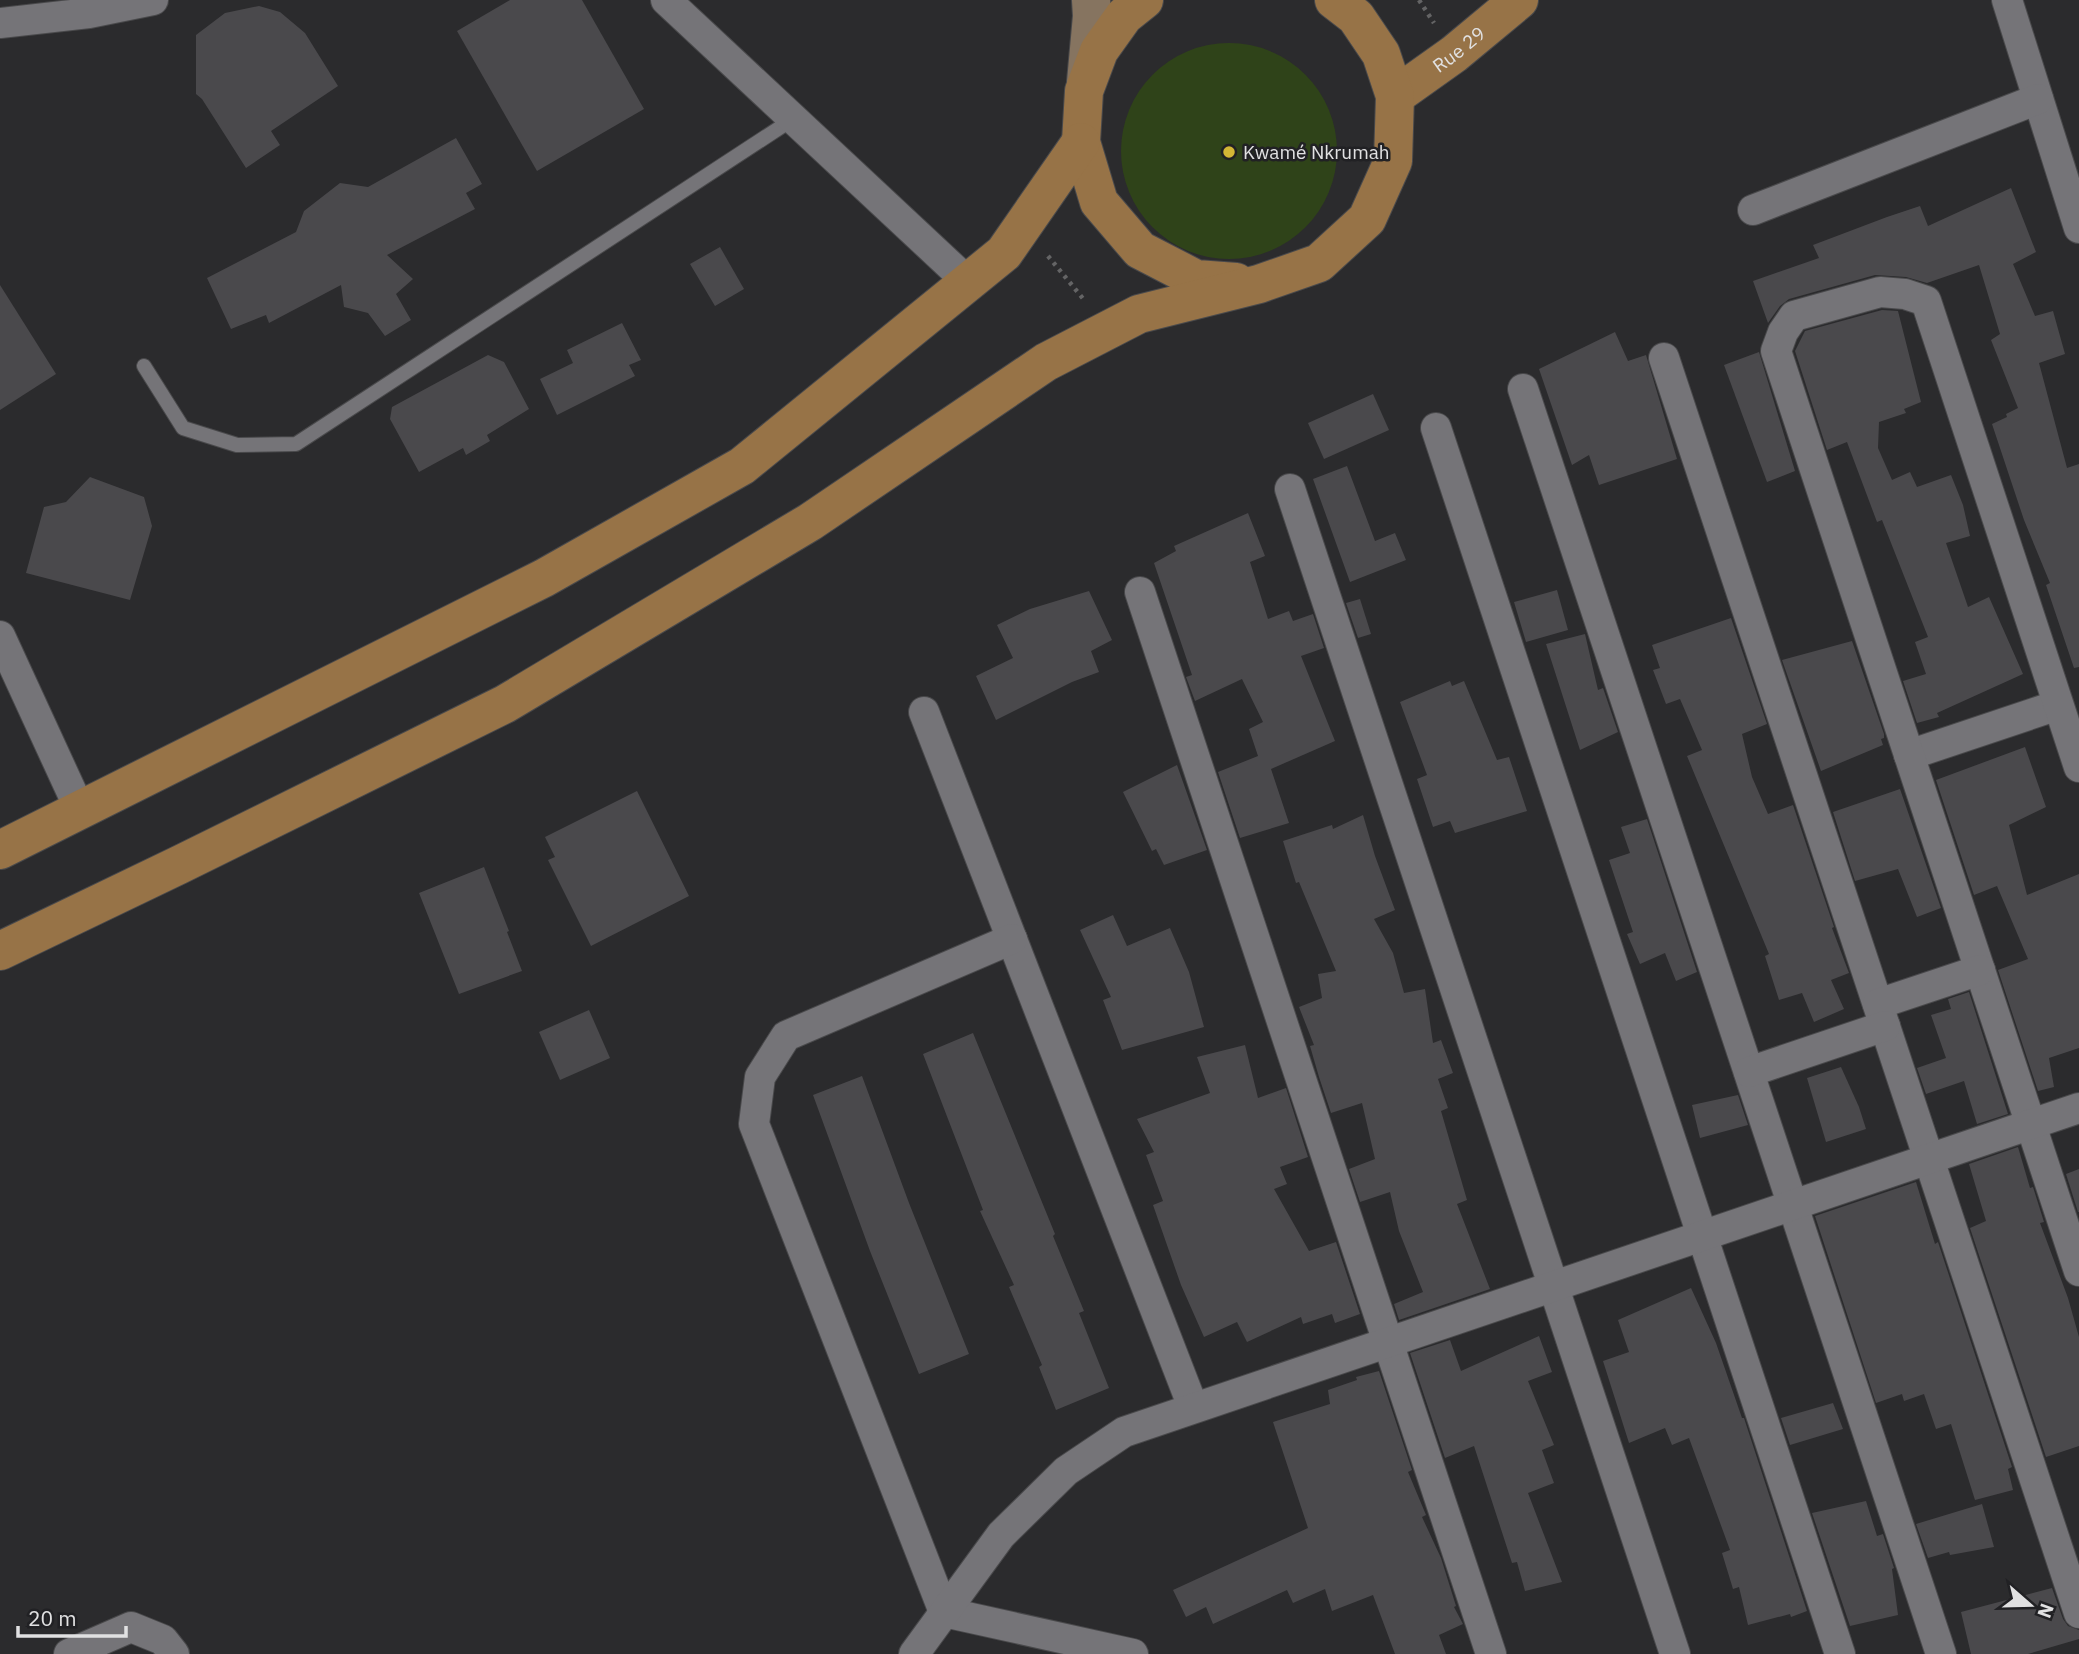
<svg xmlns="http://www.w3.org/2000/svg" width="2079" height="1654" font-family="'IBM Plex Sans',sans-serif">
<rect width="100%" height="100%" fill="#2b2b2d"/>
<circle fill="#2f4319" cx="1229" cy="151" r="108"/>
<g fill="#4a494c">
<path d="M510 0H582L644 109 537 171 457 31Z"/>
<path d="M259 6 280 12 305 33 338 86 271 131 280 145 246 168 202 99 196 94V35L225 13Z"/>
<path d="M456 138 482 184 466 193 475 209 387 255 413 279 396 294 411 320 385 336 368 313 344 307 341 285 269 323 266 315 231 329 207 278 296 232 304 211 340 183 368 187Z"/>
<path d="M2011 188 2036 252 2013 264 2035 316 2053 311 2065 354 2039 363 2067 468 2079 464V667L2074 668 2046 585 2050 583 2024 520 1992 424 2007 417 2006 414 2018 408 1991 340 2000 334 1979 265 1927 283 1906 277 1875 275 1789 299 1780 306 1768 323 1753 281 1819 258 1813 245 1887 217 1920 206 1928 226Z"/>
<path d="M720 247 744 289 715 306 690 264Z"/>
<path d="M0 285 56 374 0 410Z"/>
<path d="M1882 310 1898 311 1921 402 1904 409 1906 413 1879 422 1878 448 1892 480 1910 472 1917 487 1951 475 1963 505 1970 536 1946 543 1968 607 1989 597 2023 674 1937 713 1939 717 1917 723 1903 681 1926 674 1915 642 1928 637 1882 520 1877 522 1847 442 1827 450 1795 351 1805 331Z"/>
<path d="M622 323 641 360 629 365 635 376 557 415 540 379 573 363 567 350Z"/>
<path d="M1615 332 1628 361 1646 355 1677 459 1599 485 1589 455 1572 465 1539 369Z"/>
<path d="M1759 352 1795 471 1767 482 1724 365Z"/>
<path d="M488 355 504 362 529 409 487 435 490 441 466 455 463 448 419 472 390 419 392 407Z"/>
<path d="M1373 394 1389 430 1324 459 1308 423Z"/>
<path d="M1347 466 1375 541 1395 533 1406 560 1350 582 1313 479Z"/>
<path d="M90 477 144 497 152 526 130 600 26 573 44 507 66 502Z"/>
<path d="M1248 513 1265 556 1250 562 1268 619 1289 611 1293 621 1313 614 1324 648 1301 656 1335 741 1271 769 1289 823 1240 838 1218 772 1258 756 1249 729 1263 722 1242 679 1195 701 1186 677 1192 675 1154 563 1176 551 1174 546Z"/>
<path d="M1557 590 1568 630 1526 642 1514 602Z"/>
<path d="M1089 591 1112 640 1091 651 1099 672 1072 682 996 720 976 676 1013 658 997 625 1030 609Z"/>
<path d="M1360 599 1371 634 1358 638 1346 603Z"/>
<path d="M1731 618 1767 724 1742 734 1752 777 1768 814 1793 805 1834 927 1832 928 1849 973 1831 980 1844 1009 1814 1022 1802 993 1779 1000 1765 956 1769 954 1687 756 1702 750 1680 699 1666 704 1653 670 1660 668 1652 645Z"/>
<path d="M1585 634 1598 690 1603 688 1618 732 1580 750 1546 644Z"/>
<path d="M1852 641 1884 734V738L1881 739 1883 745 1821 771 1782 660Z"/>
<path d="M1450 681 1452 686 1464 681 1497 760 1509 757 1527 811 1455 833 1450 821 1433 827 1417 779 1427 775 1400 702Z"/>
<path d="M2025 747 2046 807 2009 825 2027 895 2079 874V1048L2049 1058 2054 1087 2038 1091 1998 970 2028 959 1997 886 1974 895 1936 780Z"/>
<path d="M1177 765 1207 850 1164 865 1156 849 1152 851 1123 792Z"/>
<path d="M1900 789 1941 908 1917 917 1898 869 1855 881 1833 812Z"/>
<path d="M637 791 689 896 591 946 548 860 555 857 545 837Z"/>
<path d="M1363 815 1375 856 1395 910 1374 919 1393 953 1404 993 1425 989 1433 1043 1441 1040 1453 1073 1438 1079 1448 1108 1441 1111 1467 1200 1457 1204 1490 1289 1399 1320 1394 1304 1423 1292 1399 1231 1390 1192 1360 1202 1349 1169 1375 1159 1362 1103 1331 1113 1319 1077 1310 1046 1314 1045 1299 1007 1322 998 1318 974 1336 971 1299 882 1296 883 1283 841 1332 825 1333 829Z"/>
<path d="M1647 819 1697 972 1676 981 1665 953 1640 964 1627 934 1633 932 1609 860 1630 853 1621 827Z"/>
<path d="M484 867 509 931 507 932 522 971 459 994 419 893Z"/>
<path d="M1113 915 1127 946 1170 928 1189 972 1204 1027 1122 1050 1103 1000 1111 997 1080 930Z"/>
<path d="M1969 992 2008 1114 1977 1124 1964 1081 1926 1094 1917 1068 1946 1058 1931 1015 1951 1009 1948 999Z"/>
<path d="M589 1010 610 1058 560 1080 539 1032Z"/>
<path d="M973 1033 1055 1234 1053 1236 1084 1311 1079 1313 1109 1388 1056 1410 1039 1367 1042 1365 1009 1287 1014 1285 980 1211 983 1210 923 1054Z"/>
<path d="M1245 1045 1258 1098 1286 1088 1308 1157 1280 1167 1287 1184 1274 1189 1309 1251 1336 1242 1360 1314 1335 1323 1332 1314 1303 1324 1301 1317 1247 1342 1237 1322 1204 1337 1181 1285 1153 1205 1163 1201 1146 1155 1154 1152 1137 1119 1210 1093 1197 1057Z"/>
<path d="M1841 1067 1859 1107 1866 1129 1826 1142 1807 1078Z"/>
<path d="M862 1076 909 1203 969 1354 919 1374 870 1251 813 1095Z"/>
<path d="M1738 1095 1748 1125 1700 1138 1692 1105Z"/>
<path d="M2018 1147 2030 1188 2033 1187 2044 1222 2040 1223 2068 1298 2079 1337V1446L2046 1457 1970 1228 1986 1221 1969 1164Z"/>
<path d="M2079 1169V1212H2078L2066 1174Z"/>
<path d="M1916 1182 1935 1244 1938 1242 2012 1467 2008 1469 2013 1490 1975 1500 1951 1424 1936 1429 1924 1394 1904 1401 1902 1394 1876 1403 1815 1216Z"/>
<path d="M1691 1288 1716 1343 1742 1418H1744L1807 1611 1791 1617 1790 1614 1748 1625 1739 1587 1733 1589 1722 1553 1730 1550 1689 1438 1672 1445 1665 1428 1629 1443 1603 1361 1629 1352 1618 1320Z"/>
<path d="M1539 1336 1552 1372 1528 1381 1554 1445 1542 1450 1554 1483 1528 1493 1562 1582 1525 1591 1517 1562 1512 1563 1474 1446 1445 1458 1410 1353 1450 1340 1461 1371Z"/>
<path d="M1379 1371 1412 1470 1408 1472 1426 1515 1422 1517 1441 1558 1456 1606 1454 1607 1463 1624 1439 1635 1446 1654H1395L1373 1595 1332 1611 1325 1589 1293 1603 1287 1590 1213 1624 1206 1607 1186 1617 1173 1590 1308 1528 1273 1422 1330 1404 1328 1390 1357 1380 1356 1377Z"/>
<path d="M1833 1403 1843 1429 1790 1445 1781 1418Z"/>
<path d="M1866 1501 1877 1536 1883 1534 1894 1568 1892 1569 1898 1615 1850 1626 1812 1513Z"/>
<path d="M1982 1504 1994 1547 1950 1555 1949 1552 1928 1558 1916 1524Z"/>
<path d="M2052 1588 2063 1619 2068 1626 2079 1630V1639L2028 1654H1971L1961 1612Z"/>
</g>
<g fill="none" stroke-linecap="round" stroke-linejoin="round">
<defs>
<path id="lane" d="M144 366 183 428 237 445 296 444 793 119"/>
<g id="street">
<path d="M666 0 968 282"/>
<path d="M2007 0 2079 228"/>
<path d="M0 23 89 13 153 0"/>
<path d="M1753 210 2038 99"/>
<path d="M1664 358 2079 1613"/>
<path d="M1523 389 1941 1654"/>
<path d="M1436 428 1840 1654"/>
<path d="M1290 489 1675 1654"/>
<path d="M1140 592 1491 1654"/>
<path d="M0 636 80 810"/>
<path d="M924 712 1193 1407"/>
<path d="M1909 755 2058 705"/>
<path d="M2079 767 1926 301 1905 294 1880 292 1794 316 1783 332 1776 351 2079 1271"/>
<path d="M1012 939 786 1036 760 1077 754 1124 944 1612 1133 1654"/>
<path d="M1878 1004 1980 970"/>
<path d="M1749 1072 1885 1026"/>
<path d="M69 1654 131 1627 163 1640 174 1654"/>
<path d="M914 1654 1001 1535 1066 1471 1124 1432 2079 1108"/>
</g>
<path id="secondary" d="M1086 82 1092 16 1091 0"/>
<g id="primary">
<path d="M1144 0 1124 16 1099 51 1084 91 1081 142 1099 202 1140 250 1196 279 1236 282"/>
<path id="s1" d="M1395 96 1454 54 1519 0"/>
<path d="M0 850 544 578 742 466 1004 253 1081 142"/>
<path d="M0 951 179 865 505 704 810 522 1046 362 1139 314 1259 284 1319 263 1367 219 1393 161 1395 96 1381 54 1356 17 1334 0"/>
</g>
</defs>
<use href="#lane" stroke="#49494b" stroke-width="16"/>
<use href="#street" stroke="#49494b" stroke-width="32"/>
<use href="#secondary" stroke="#49494b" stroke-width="40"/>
<use href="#primary" stroke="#49494b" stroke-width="40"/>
<g stroke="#646465" stroke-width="4.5" stroke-dasharray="3.5 5" stroke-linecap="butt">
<path d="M1419 0 1434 23"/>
<path d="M1048 256 1085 301"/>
</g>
<use href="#lane" stroke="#757478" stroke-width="14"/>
<use href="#street" stroke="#757478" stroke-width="30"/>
<use href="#secondary" stroke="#867460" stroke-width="38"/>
<use href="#primary" stroke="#977347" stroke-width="38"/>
</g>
<circle fill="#d3b635" stroke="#212124" stroke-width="2.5" cx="1229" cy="152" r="7"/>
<g text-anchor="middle" stroke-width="5" stroke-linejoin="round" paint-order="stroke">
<g font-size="19" fill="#e1e1e2" stroke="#212124">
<text dy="7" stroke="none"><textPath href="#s1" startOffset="79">Rue 29</textPath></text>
</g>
<g font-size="19" fill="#e1e1e2" stroke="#212124" text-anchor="start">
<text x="1243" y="159">Kwamé Nkrumah</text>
</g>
</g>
<g transform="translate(2030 1605) rotate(110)" stroke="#212124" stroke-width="5" paint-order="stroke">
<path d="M0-5L12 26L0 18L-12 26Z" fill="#e1e1e2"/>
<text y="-10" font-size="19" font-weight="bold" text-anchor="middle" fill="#e1e1e2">N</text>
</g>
<path d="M18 1626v10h108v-10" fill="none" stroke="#e1e1e2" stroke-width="3.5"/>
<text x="28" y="1626" font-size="21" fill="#e1e1e2" stroke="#212124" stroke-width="5" paint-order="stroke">20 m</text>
</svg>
